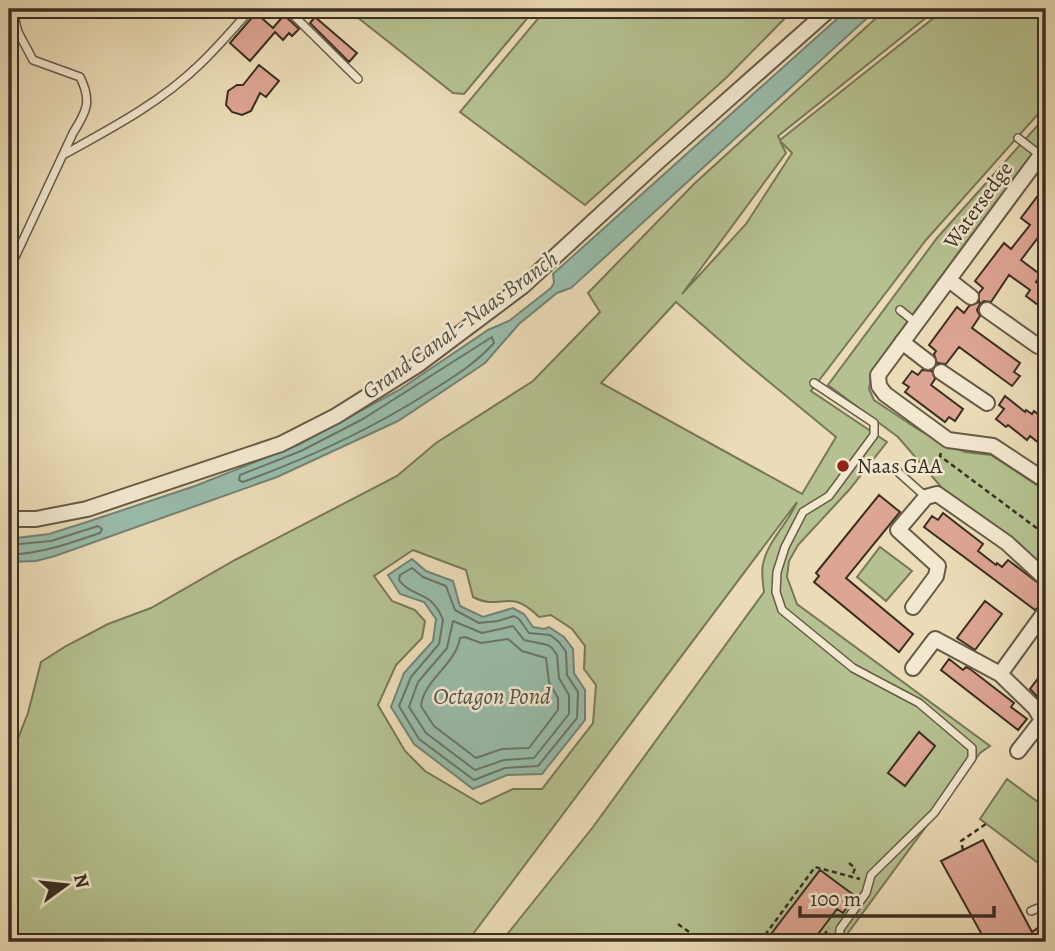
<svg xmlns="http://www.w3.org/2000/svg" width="1055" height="951" font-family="Alegreya,serif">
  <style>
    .green { fill: #b5c190; stroke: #787859; stroke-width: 2; fill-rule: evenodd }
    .water { fill: #99bcab; stroke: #738474; stroke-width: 2 }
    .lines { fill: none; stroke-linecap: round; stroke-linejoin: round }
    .shore { stroke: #6a7666; stroke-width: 2 }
    .building { fill: #dda593; stroke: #3b2f22; stroke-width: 2 }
    .service-casing { stroke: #675a47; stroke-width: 10 }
    .minor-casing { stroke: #675a47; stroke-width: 18 }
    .path { stroke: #3b2f22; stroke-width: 2.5; stroke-dasharray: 5 3.5; stroke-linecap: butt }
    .service { stroke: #f2e8d0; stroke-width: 7 }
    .minor { stroke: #f2e8d0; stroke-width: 14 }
    .poi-dot { fill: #8f2418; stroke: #f2e8d0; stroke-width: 2.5 }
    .labels { text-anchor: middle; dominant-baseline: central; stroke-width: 5; stroke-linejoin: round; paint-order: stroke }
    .street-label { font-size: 21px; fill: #3b2f22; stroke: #f2e8d0 }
    .poi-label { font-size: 21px; fill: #3b2f22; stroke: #f2e8d0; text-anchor: start }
    .water-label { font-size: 23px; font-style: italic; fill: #525244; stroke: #f2e8d0 }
  </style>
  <rect width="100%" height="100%" fill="#ebdcb7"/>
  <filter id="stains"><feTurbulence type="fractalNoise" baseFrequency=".00286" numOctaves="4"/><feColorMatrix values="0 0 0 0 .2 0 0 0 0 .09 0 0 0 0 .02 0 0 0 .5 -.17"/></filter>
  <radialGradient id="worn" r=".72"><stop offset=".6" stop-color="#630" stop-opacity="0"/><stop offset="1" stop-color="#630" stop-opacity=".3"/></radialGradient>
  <path class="green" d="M347,9H535L464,94L453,93Z
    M546,9H794L727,77L585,205L460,112Z
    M886,9H937L778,136L780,140L945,9H1046V105L926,240L811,391L887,442L849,490L798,545L789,561L787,577L797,604L990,746L980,753L848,933L860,942H501L593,827L764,592C763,583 761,573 763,564C768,540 788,524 797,502L467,942H9V761L28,713L41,662L66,646L108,624L151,608L235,560L397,476L436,443L533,381L600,312L588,293L694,184ZM780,141L792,153L746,224L682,294L786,153ZM676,302L745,362L836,437L802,494L601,383ZM413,550L466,570L473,597C502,612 508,586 539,617L551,615L572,629L585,646L584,669L596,685L593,723L542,789H513L481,804L425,771L405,751L378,705L396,665L422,638L425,621L415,610L392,601L374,576Z
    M1046,116V135L891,344L872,372L869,389L874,400L919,430L946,444L965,452L991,455L1046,491V569L942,488L898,437L828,385L937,238Z
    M880,547L912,571L886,601L857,577Z
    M1007,779L1046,808V869L980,819Z"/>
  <path class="water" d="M848,9H877L571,288L557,293L519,324L485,363L398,421L277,477L55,556L36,561L9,562V539L49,534L87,522L195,486L298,445L399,390L488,330L509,321L551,288L554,283L553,274Z
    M412,559L426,571L453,581L460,606L483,617L513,608L524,614L533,627L544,629L549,627L564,637L573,649L574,673L585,690V720L542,774L507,775L473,789L414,744L391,707L404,673L433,641L436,619L424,602L400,594L388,575Z"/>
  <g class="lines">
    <path class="shore" d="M492,337L494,343C476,363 454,377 431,391C372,429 309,458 243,482L239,480L240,475L301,451L363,419Z
      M9,545L51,541L98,526L102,529L100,533C68,544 43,553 9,555
      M412,568L423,577L446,586L455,610L479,623L498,621L514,616L519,619L529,633L550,635L559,642L566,652L567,675L578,692L577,718L538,766L505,768L474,780L419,739L399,706L411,677L439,644L443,620C431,589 413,599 399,580L400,575Z
      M453,621L482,633L513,626L524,640L548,645L552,648L557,655L559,678L569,695V714L534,758L504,760L475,770L426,733L409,707L418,682L447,648Z
      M465,637L481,643L508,639L522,651L546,658L549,682L558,698V710L529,748L502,749L476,758L434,726L421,706C424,679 455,666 460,638Z"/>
  </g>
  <path class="building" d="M256,13L273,28L284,15L299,29L292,36L289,33L283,40L275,32L250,61L230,43Z
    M315,17L357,53L349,62L310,23Z
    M259,65L279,81L266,97L260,93L251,111L242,115L232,112L226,105L228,91L237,85H243Z
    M1046,185V227L1021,260L1041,275L1036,282L1046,289V311L1026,296L1030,290L1009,275L991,302L984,301L980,304L977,310L980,316L972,328L1020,363L1014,372L1020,376L1012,386L959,347L946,364L937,363L934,354L936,351L929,345L957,307L964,313L969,306L979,302V293L983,288L975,281L1004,243L1011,249L1030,225L1021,218Z
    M922,370L932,371L935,379L931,385L963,409L955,421L949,417L945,422L905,392L909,387L903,383L912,371L918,375Z
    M1005,396L1025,412L1026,410L1032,414L1034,411L1044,419L1041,422L1046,426V449L1030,436L1027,440L1008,425L1006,427L996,419L1004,409L999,405Z
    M879,495L900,512L846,578L913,634L899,652L814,582L819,576L816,573Z
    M943,513L983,544L978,551L996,565L997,563L1002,567L1008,560L1046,589V608L1039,607L1035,610L924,527L932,516L938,520Z
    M985,601L1002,614L975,650L957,638Z
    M949,659L963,670L966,667L970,669L1014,703L1011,707L1027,719L1018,730L941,670Z
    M1046,668V706L1030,689Z
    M919,732L935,746L905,786L888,773Z
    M983,840L1032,932L1046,922V942H986L941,861Z
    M820,870L855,896L843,913L837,909L812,942H765Z"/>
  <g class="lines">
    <g class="service-casing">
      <path id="service" d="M287,9L358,79
        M1018,138L1040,155
        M63,155C110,129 160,103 199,65C217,48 234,28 251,9
        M9,270L73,133C87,111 92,101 80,77L33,60L18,32L12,9
        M900,310L916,323
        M814,383L874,423V435L829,496L803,512L785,547L777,572L776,592L782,610L853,668L919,703L972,748V758L934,813L871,875L866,893L840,929L839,942
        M897,471L926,497
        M1031,911L1041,907L1046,908"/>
    </g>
    <g class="minor-casing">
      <path id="minor" d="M1046,148L878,375L879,386L885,394L948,440L993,446L1046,481
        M949,280L971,297
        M987,310L1038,346
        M902,342L928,362
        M941,372L987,403
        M9,519H36L87,509L281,444L336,416L419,364L523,286L661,159L830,9
        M913,607L936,576L938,566L898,530L926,497L937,494L1007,543L1046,579
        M913,668L935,639L1000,674L1035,708L1042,720L1018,751
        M1000,674L1042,616"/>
    </g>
    <path class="path" d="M941,453L940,456L1046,535
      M963,850L961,841L986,824
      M849,863L855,868L852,877
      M1040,897L1041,891L1046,885
      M678,924L703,942
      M760,942L815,867L860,879
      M819,942L829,928"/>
    <use href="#service" class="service"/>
    <use href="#minor" class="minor"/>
  </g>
  <circle class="poi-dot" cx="843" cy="466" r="7"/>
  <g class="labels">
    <g class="street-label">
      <text transform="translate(978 205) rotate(-54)">Watersedge</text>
    </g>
    <g class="poi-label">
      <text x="857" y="466">Naas GAA</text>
    </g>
    <g class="water-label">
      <text transform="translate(460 325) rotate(-36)">Grand Canal - Naas Branch</text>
      <text x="492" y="696">Octagon Pond</text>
    </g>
  </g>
  <rect width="1055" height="951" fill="none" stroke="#ebdcb7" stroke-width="35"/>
  <rect x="10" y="10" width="1034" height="930" fill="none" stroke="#3b2f22" stroke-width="3.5"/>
  <rect x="18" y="18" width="1020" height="916" fill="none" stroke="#3b2f22" stroke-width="2"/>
  <g transform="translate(66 885) rotate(75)" stroke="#f2e8d0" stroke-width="5" paint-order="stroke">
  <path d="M0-5L12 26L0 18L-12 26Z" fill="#3b2f22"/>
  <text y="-10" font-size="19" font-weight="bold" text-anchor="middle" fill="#3b2f22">N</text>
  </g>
  <path d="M800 906v10h194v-10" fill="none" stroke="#3b2f22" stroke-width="3.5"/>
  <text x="810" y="906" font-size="21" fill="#3b2f22" stroke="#f2e8d0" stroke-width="5" paint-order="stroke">100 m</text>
  <rect width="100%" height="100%" filter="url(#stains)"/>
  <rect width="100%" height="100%" fill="url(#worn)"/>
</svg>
